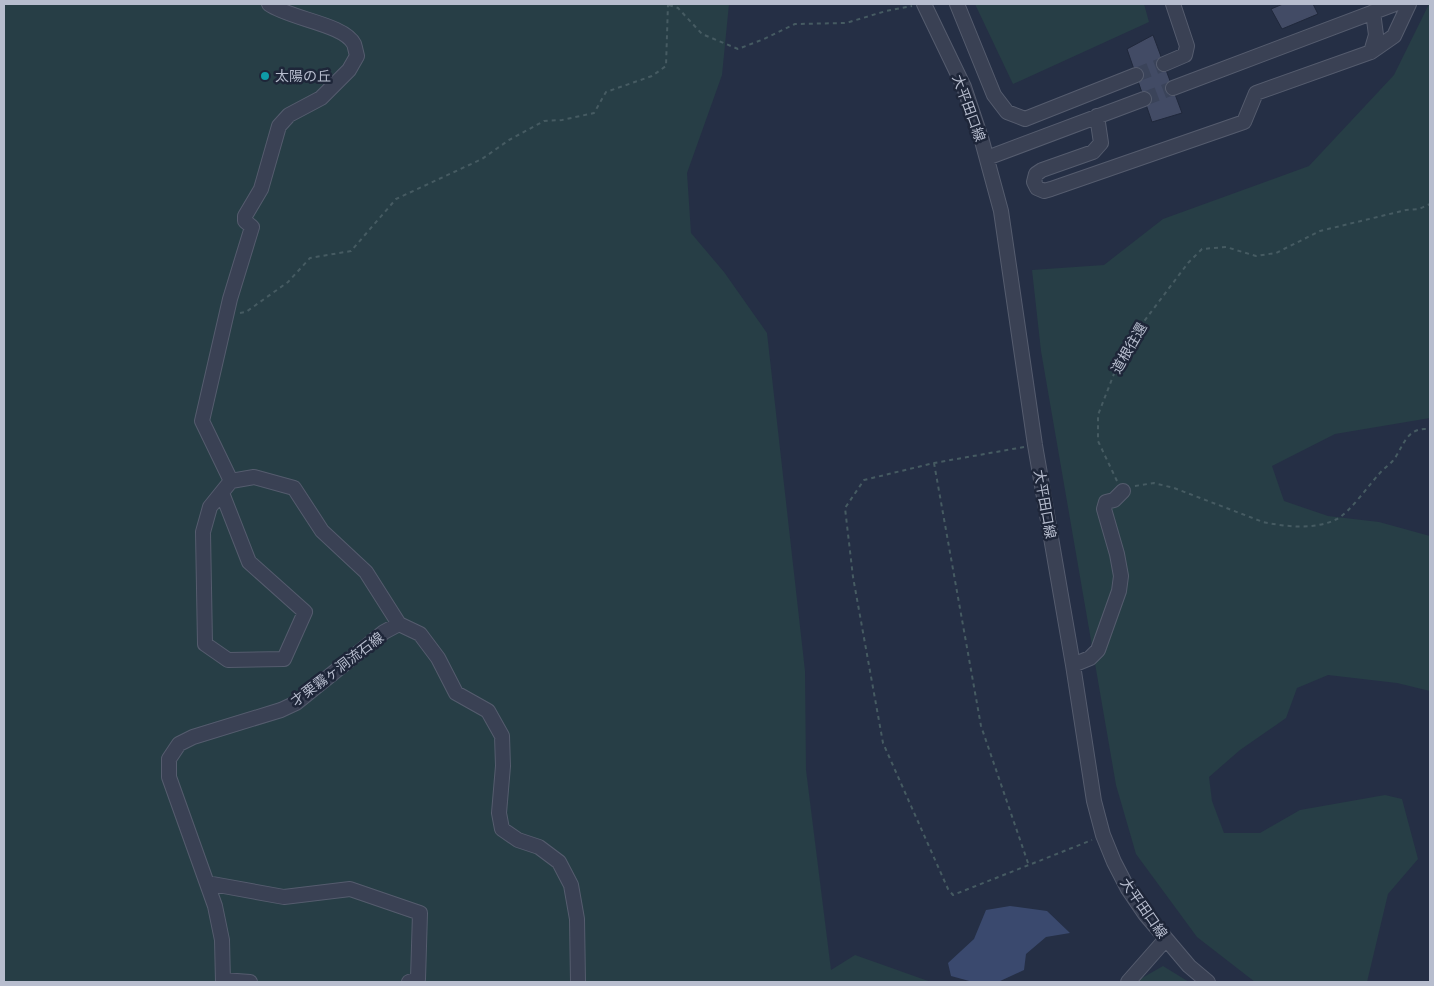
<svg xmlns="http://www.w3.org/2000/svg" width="1434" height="986" font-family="'Asap Condensed','Noto Sans JP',sans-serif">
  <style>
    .green { fill: #273e46 }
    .water { fill: #3a496e }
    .building { fill: #424b65; stroke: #20283b }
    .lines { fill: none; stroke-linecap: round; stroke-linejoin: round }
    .minor-tunnel { stroke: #3b445a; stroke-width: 14; stroke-dasharray: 14 7; stroke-linecap: butt }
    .minor-casing { stroke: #555c6e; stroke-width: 16 }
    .path { stroke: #465b62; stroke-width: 2; stroke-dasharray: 4 4; stroke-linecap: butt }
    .minor { stroke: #3a4154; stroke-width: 14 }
    .culture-dot { fill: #0f9aa8; stroke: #1e2639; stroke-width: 2 }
    .labels { text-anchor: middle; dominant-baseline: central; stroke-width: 5; stroke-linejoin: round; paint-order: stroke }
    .poi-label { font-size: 14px; fill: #b7bdce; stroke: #1e2639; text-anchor: start }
    .street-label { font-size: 14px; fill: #b7bdce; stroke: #1e2639 }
  </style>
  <rect width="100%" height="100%" fill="#252f45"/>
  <path class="green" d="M4,4H729L722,75L687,173L691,233L724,272L767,333L805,671L806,770L831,970L855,955L931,982H4Z
    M975,4H1144L1149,22L1013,84Z
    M1429,4H1430V418L1335,434L1272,466L1284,501L1328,516L1379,522L1430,536V691L1397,683L1328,675L1297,688L1286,718L1240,750L1209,777L1212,801L1224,833H1260L1300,810L1385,795L1402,799L1418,859L1388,894L1367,982H1255L1197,937L1136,854L1116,785L1041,351L1032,270L1104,265L1163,219L1309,166L1394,75Z
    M1163,966L1189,982H1135Z"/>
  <path class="water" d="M1010,906L1047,911L1070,933L1046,937L1026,954L1024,970L998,982H973L951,976L948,963L974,939L986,910Z"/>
  <path class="building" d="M1283,4H1313L1318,14L1282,29L1271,9Z
    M1153,35L1182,113L1152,122L1127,49Z"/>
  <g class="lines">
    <path class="minor-tunnel" d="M1136,75L1164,64
      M1144,99L1173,88"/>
    <g class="minor-casing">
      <path id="minor" d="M924,4L964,87L982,141L1001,211L1035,445L1073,665L1094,801L1103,835L1114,862L1128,889L1145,914L1189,966L1208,982
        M957,4L994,95L1007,112L1025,119L1136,75
        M1371,52L1376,35L1373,12
        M1164,64L1185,55L1187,46L1173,4
        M1173,88L1395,4
        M1097,116L1101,143L1093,152L1042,170L1036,174L1034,182L1037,188L1044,191L1051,189L1244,122L1256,93L1371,52L1394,36L1409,4
        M987,158L1144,99
        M231,481L202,421L230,299L252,227L245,221V216L261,189L279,126L289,115L321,98L349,70L357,56C356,52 355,47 354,44C344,24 290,19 269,4
        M222,493L249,562L305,612L284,659L228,660L205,644L203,532L210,507L231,481L254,477L294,488L322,531L366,572L399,624
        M399,624L420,634L438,658L456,693L488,711L502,736L503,766L499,813L502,829L518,840L539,847L559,862L571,885L577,919L578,982
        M1073,665L1090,658L1098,650L1119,591L1121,576L1117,554L1104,509L1106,502L1114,500L1123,491
        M207,883L284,897L350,889L420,913L418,979L409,982
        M223,980L250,982
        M223,982L222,940L215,906L169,777V759L179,744L193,737L281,710L296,703L384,632L399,624
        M1128,982L1165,940"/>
    </g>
    <path class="path" d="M669,5L678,8L702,34L738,49L764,39L795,24L846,23L886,11L912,6
      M1430,92V107
      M240,313L246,312L288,282L310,258L351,251L396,199L482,159L509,140L544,121L562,120L594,113L606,92L652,76L666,66L668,4
      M1024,447L934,463L864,480L845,508L853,577L883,743L948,889L953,895L1092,840
      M934,463L981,726L1028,863
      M1117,481L1098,441V415L1117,366L1139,328L1188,263L1202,249L1226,247L1256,256L1276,253L1320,231L1406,210L1419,209L1430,204
      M1135,486L1154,483L1174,488L1263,522C1287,527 1315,530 1337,519C1350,512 1369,485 1379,474C1384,468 1391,464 1395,458C1401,449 1404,439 1412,433C1417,429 1425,428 1430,430"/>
    <use href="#minor" class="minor"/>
  </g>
  <circle class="culture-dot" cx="265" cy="76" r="5"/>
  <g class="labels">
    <g class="poi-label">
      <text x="275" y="76">太陽の丘</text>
    </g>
    <g class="street-label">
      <text transform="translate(969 108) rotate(70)">大平田口線</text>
      <text transform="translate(1129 348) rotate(-60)">道根往還</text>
      <text transform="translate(1045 504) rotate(80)">大平田口線</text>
      <text transform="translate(337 669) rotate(-37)">才栗霧ヶ洞流石線</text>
      <text transform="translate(1144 908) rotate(55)">大平田口線</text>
    </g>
  </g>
  <rect width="1434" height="986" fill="none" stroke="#b7bdce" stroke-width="10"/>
</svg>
